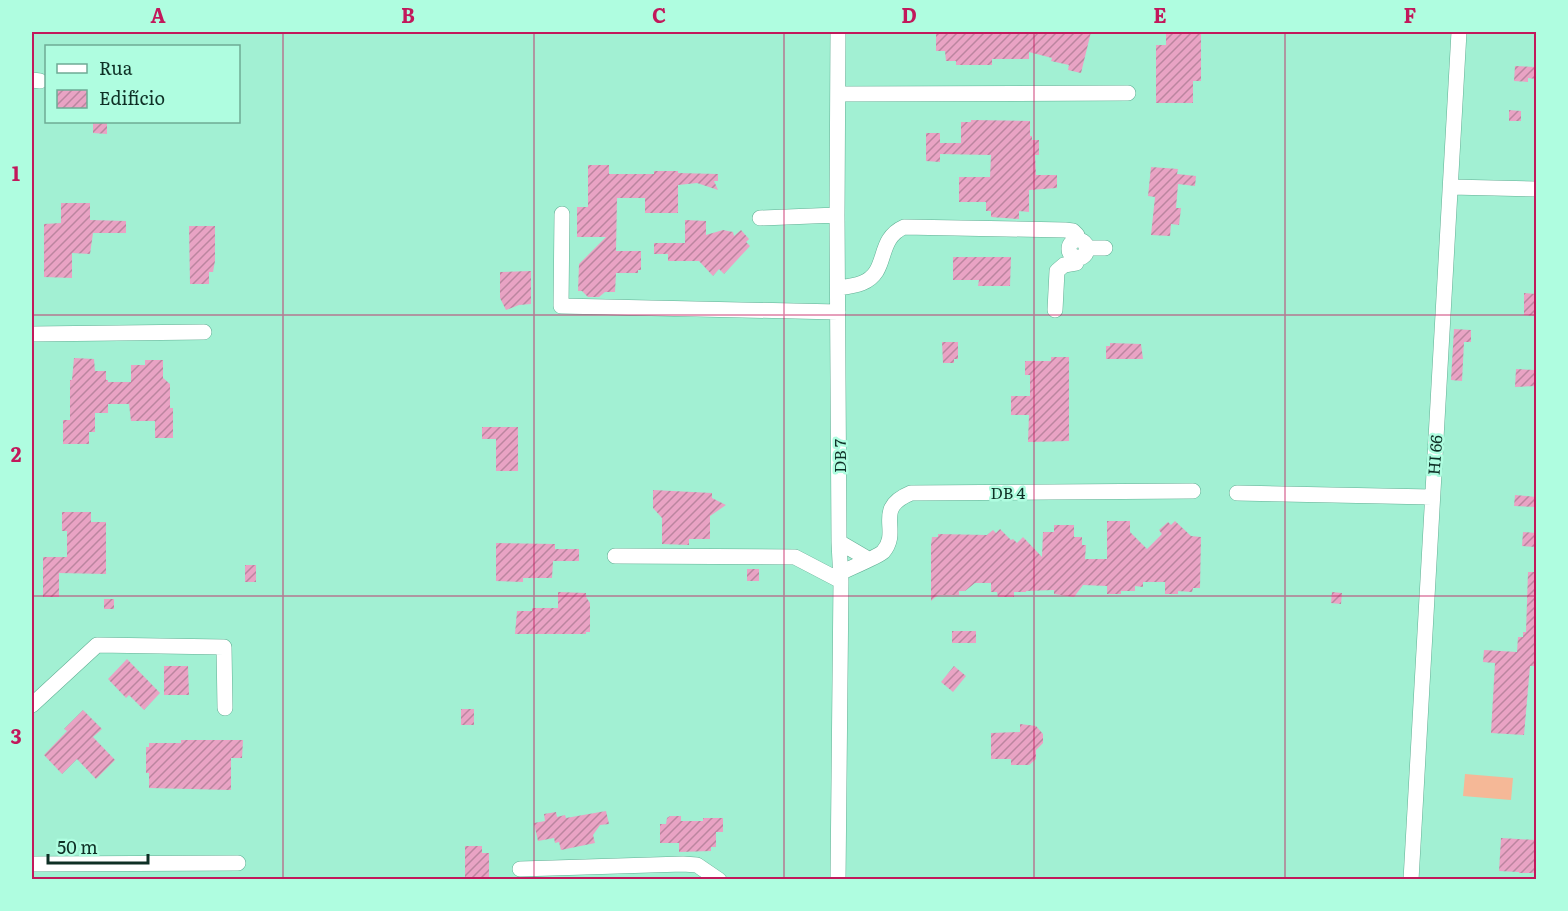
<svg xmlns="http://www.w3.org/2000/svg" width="1568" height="911" font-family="Literata,serif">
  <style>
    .grass { fill: #f5b897 }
    .building { fill: url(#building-hatch) }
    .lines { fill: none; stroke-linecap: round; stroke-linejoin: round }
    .minor-casing { stroke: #62af94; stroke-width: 16 }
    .minor { stroke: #fff; stroke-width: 15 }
    .grid { fill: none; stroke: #c2185b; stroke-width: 1.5; stroke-opacity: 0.55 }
    .labels { text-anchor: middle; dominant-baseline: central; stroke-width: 5; stroke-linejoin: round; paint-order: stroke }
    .street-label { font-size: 16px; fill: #0e2f25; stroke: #affde0 }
    .neatline { fill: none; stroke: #c2185b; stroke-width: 2 }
    .grid-label { font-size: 20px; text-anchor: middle; font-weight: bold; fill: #c2185b }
  </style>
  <defs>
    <pattern id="building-hatch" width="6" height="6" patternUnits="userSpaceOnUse" patternTransform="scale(1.5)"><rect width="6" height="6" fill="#e9a3c4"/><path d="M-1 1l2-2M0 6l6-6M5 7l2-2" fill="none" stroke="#bb859f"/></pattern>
  </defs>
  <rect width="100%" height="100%" fill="#a2f0d3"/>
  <path class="grass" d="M1465,774L1513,778L1511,800L1463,796Z"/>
  <path class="building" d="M936,32H1091L1081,73L1068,70L1069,65L1051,61L1052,58L1029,52V59H992V65H956V61H946L945,51H936Z
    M1166,32H1201V81H1193V103H1156V45H1166Z
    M1515,66L1536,67V79L1528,78V82L1514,81Z
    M1509,110L1521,111V121H1509Z
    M971,120L1030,121V136H1032V140H1039V155H1035L1036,175H1057V188L1029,190V212L1019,211V219L991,217V211H986V202H959V177H990L991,155L940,154V162L926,161V133H940V143H961V122H971Z
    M93,122H107V134L93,133Z
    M588,165H609V174H654V171H678V173L718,174V181H714L718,190L697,183L678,185V213H645V198H617L616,251H641V270H638V273H616L615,292H605L599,297H588L582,291H578L579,264L606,237H577V207H588Z
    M1151,167L1178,169L1177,174L1196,176L1195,186L1178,184L1176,208H1181L1179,225L1171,224L1170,236L1151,235L1155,197L1148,196Z
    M61,203H90V220L126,221V233H93L90,254L72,253V278L44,277V224L61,223Z
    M685,220L706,221V235L723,230L733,232L734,236L741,230L749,239L746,242L750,246L724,274L719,269L713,276L699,261H668V254H654V243H685Z
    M189,226H215V261L213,272H209V284H190Z
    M953,257H1011L1010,286H978L979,280H953Z
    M531,271V304L519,305L506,310L500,298V272Z
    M1524,293L1536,294V316L1524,315Z
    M1454,329L1471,330V342H1464L1462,381L1451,380Z
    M942,342H958V359H954V363H943Z
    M1110,343L1141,344L1143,359H1106V346H1110Z
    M1051,357H1069V441L1028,442L1029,415H1011V396H1030V375H1025V361H1051Z
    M74,358L94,359L95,371H106V380H108V382H131V365H145V360H163V378L170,384V408H173V438H155V421H131L129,404H108V413H95V432H89V444H63V420H70V380H72Z
    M1516,369L1536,370V386L1515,387Z
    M482,427H518V471H496V439H482Z
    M653,490L712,493V498L726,505L710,516V539H689V545L662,544V518L653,508Z
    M1515,495L1536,497V507L1514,506Z
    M62,512H91V522H106V574L59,573V597H43V557H67V531H62Z
    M1107,521H1130V532L1147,549L1162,534L1159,530L1168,522L1171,525L1175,521L1191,536L1201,537L1200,588H1193L1192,592L1178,591V594H1165V582H1143V587L1135,586V591H1121V594H1107V586L1083,585L1074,597L1054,594V590L1026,591V592H1014V597H998L997,592H991V583H975L965,591H959V595H938L931,601V545L932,537H938V534L987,535L993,530L996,533L1000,529L1011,540L1013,539L1017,543L1023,537L1042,557L1043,532H1054V525H1074V537H1082V545H1086L1085,559H1107Z
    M1523,532L1536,533V547L1522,546Z
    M496,543L555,544V549H579V561H553L552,578H523V582L496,581Z
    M245,565H256V582H245Z
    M747,569H759V581H747Z
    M1528,572H1536V666H1530L1524,735L1491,733L1495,663L1483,662L1484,650L1517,652L1518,637H1523V632H1526Z
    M558,592L586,593V597L590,603V632H586V634H515L517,611H532V608H558Z
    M1332,592L1342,593L1341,604L1331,603Z
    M104,599H114V609H104Z
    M952,631H976V643H952Z
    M127,659L160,693L144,710L129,695L126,698L108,679Z
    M164,666H188L189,695H164Z
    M954,666L966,676L953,692L941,682Z
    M461,709H474V725H461Z
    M83,710L102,729L93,737L115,760L96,779L77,759L62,774L44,755L67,731L64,729Z
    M1020,724L1036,726L1043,734V743L1036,750V759L1029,765H1011V759H991V733L1020,732Z
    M181,740H243L242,758H231V790L149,788V773H146V747H149V743H181Z
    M606,811L609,824L600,825L593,835L595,843L561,850L559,842L555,843L554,838L538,841L534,823L545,821L544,814L556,812L557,817L565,815L566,818Z
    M670,816H681V821H703V818H723V832H716V847H711V851L679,852V843H660V824H666L667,818Z
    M1501,838L1536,840V873H1519V872L1499,871Z
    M465,846H482V853H489V879H465Z"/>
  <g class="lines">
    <g class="minor-casing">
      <path id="minor" d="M32,80L40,81
        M838,94L1128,93
        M1451,187L1536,189
        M562,214L561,306L838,312
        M760,218L837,215
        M1069 249a9 9 0 1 1 18 0a9 9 0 1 1-18 0Z
        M1086,248H1105
        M838,288C845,287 854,286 862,283C890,272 875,240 904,227L1065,230L1073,231L1077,235V240
        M1055,310L1057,271L1064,265L1076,263L1077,257
        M32,334L204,332
        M1237,493L1432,497
        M839,542L868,559
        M615,556L795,557L841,581
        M840,573C848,569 879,556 883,552C902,530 872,509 911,493L1193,491
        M32,705L97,645L224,647L225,708
        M32,864L238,863
        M520,869L683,864L697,865L719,880
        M838,880L841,581L839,542L837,215L838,32
        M1411,880L1459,32"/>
    </g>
    <use href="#minor" class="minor"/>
  </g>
  <path class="grid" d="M283,32V880M534,32V880M784,32V880M1034,32V880M1285,32V880M32,315H1536M32,596H1536"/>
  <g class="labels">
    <g class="street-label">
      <text transform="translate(1434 455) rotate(-86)">HI 66</text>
      <text transform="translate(839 456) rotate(-90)">DB 7</text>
      <text x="1008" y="492">DB 4</text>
    </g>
  </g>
  <rect width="1568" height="911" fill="none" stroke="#affde0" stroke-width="66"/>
  <rect x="45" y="45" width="195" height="78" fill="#affde0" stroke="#6fab95" stroke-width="1.5"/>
  <rect x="57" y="64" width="30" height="9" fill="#ffffff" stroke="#6fab95" stroke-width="1.5"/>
  <text x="99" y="75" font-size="18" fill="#0e2f25">Rua</text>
  <rect x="57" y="90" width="30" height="18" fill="url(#building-hatch)" stroke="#6fab95" stroke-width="1.5"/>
  <text x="99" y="105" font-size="18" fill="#0e2f25">Edifício</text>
  <path d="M48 854v9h100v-9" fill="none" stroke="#0e2f25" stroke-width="3"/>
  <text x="57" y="854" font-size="18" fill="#0e2f25" stroke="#affde0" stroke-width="4.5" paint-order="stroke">50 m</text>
  <rect x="33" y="33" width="1502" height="845" class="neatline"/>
  <g class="grid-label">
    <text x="158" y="23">A</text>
    <text x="408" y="23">B</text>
    <text x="659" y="23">C</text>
    <text x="909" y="23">D</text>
    <text x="1160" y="23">E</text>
    <text x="1410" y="23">F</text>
    <text x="16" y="181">1</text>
    <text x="16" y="462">2</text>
    <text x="16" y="744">3</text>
  </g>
</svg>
